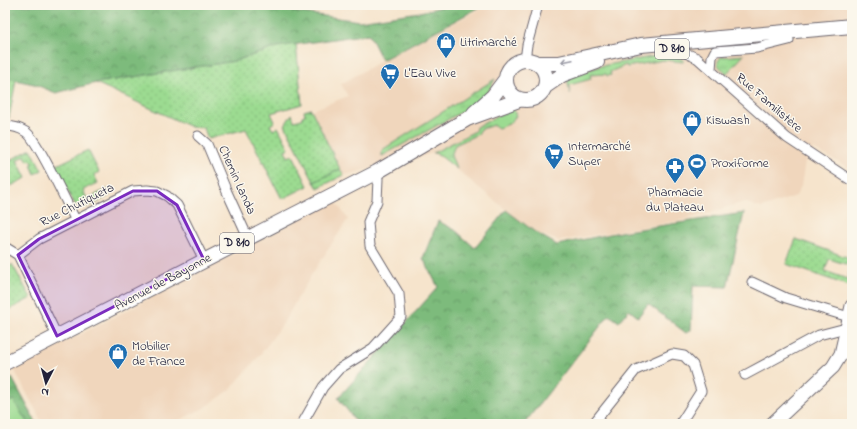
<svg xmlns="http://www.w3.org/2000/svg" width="857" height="429" font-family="'Indie Flower',sans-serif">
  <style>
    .built { fill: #f0d6bc }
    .grass { fill: url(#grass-tufts); stroke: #5f7e66 }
    .forest { fill: url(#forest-crowns); stroke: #506e5b }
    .garden { fill: url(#garden-dots); stroke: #5f7e66 }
    .pitch { fill: #9cdb91; stroke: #5f7e66 }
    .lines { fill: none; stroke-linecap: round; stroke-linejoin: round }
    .street-casing { stroke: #6c666e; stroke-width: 11 }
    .secondary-casing { stroke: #6c666e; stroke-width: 15 }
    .primary-casing { stroke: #6c666e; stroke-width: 16 }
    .street { stroke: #fff; stroke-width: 9 }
    .secondary { stroke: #fff; stroke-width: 13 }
    .primary { stroke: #fff; stroke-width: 14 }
    .oneway { stroke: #9c9ca7 }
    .marked { fill: #7b2cbf; fill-opacity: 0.2; stroke: #7b2cbf; stroke-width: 3; stroke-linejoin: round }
    .labels { text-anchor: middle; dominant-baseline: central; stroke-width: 3; stroke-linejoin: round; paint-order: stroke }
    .shield { fill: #fbf7ec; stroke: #636270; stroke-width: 1 }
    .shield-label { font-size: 12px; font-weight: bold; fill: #22223b }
    .poi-label { font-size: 13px; fill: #22223b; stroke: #fbf7ec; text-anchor: start }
    .street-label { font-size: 13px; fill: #22223b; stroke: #fbf7ec }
  </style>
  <defs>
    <pattern id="grass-tufts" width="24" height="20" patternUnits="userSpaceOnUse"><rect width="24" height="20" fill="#9cdb91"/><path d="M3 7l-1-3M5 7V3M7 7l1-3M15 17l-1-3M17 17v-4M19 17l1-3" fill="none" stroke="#86bc7e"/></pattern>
    <pattern id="forest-crowns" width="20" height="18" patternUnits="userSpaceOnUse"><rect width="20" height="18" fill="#7dbb7b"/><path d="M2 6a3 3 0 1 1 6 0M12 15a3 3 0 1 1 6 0" fill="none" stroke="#669866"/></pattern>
    <pattern id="garden-dots" width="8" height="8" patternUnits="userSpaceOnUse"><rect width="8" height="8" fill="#9cdb91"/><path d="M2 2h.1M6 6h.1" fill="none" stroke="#86bc7e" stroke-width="1.8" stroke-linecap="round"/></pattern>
  </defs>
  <rect width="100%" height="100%" fill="#fbf7ec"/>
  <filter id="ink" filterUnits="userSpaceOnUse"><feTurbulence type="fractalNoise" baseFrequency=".025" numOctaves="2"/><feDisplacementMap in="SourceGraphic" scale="8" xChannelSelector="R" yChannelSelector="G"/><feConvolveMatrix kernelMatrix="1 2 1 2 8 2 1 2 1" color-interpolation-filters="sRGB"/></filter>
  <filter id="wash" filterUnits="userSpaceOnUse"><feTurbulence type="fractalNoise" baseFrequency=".012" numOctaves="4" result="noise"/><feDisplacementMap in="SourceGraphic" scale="16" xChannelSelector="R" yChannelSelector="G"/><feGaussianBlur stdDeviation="0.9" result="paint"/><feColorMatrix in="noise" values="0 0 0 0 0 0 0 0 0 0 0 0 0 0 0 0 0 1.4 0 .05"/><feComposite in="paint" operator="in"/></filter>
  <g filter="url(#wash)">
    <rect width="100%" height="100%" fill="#f6e4cc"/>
    <path class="built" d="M488,5H852V169L813,149L805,161L801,186L796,196L761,208L744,202L684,220L559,241L535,232L516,218L438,154V152L344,175L312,110L348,96L341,84L382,60Z
      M335,201L348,219L312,274L282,325L260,355L230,390L204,408L171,424H43L14,369Z"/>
    <path class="grass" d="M662,55L672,56L684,60L683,62L663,60L627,67L626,65L610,72L611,75L607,76L606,74L590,75L591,79L570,85V94L567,78L601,66Z
      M744,55L726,74L718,65V61L721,57Z
      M495,79L488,92L465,110L382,156V150Z
      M511,110H514L516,116L509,124L498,128L494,125L481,129L478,134L455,145L451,156L457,169L438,154L433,153L475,131L476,127Z
      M340,169L344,175L318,188L314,182Z"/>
    <path class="forest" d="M5,5H264L269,8L359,21L420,12L450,5L482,6L382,60L369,34L278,47L235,61L96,83L56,93L34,84L5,78Z
      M506,210L535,232L557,245L620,232L744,213L727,287L693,286L691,330L686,333L648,304L638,317L629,310L619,322L609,315L524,424H358L338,398L438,287L423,258L438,221L455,230L475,248Z
      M12,378L37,424H5V381Z"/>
    <path class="garden" d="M296,44L302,104L271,113L275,122L270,125L273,130L278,127L289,148L285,150L288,157L293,155L308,186L282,199L246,129L208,139L204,128L191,127L96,83L235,61L278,47Z
      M5,78L16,80L9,118L5,117Z
      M311,109L340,169L314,182L285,125L292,114L294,121L302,119V116L305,115L304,111Z
      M31,149L42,170L35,174L31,165L33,164L31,160L28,161L25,156L17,160L26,178L11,186L5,175V163Z
      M88,150L99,172L94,175L98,183L83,190L87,199L107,189L110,195C101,200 84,213 74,203L55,166Z
      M796,239L852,259V266L829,259L825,271L847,279L852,266V287L786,264Z
      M12,264L31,298L5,312V271Z"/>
    <path class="pitch" d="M13,400L28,424H5V405Z"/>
  </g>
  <g filter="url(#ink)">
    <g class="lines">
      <g class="street-casing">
        <path id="street" d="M676,49L697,58L787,138L852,181
          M525,60L527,45L538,5
          M711,69L712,57L715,51L757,48L789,40
          M5,126C12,126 20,128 26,132C38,140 67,204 76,221
          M198,136L207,144L227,192L248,238
          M5,247L18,255
          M752,282L786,298L849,317
          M57,336L18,255L39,239L133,191L147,190L157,191L167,196L177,205L204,260
          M841,354L852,353
          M745,375L819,335L846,328
          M302,424L323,387L339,369L373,348L401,317L399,294L370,246L368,222L377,201L378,179L377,172
          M593,424L636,370L672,354L684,356L693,365L701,391L680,424"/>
      </g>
      <g class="secondary-casing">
        <path id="secondary" d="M772,424L833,367L841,354L852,306"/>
      </g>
      <g class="primary-casing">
        <path id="primary" d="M506 80a20 20 0 1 1 40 0a20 20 0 1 1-40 0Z
          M536,63H559L641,45L852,26
          M546,86L562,75L597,62
          M474,113L493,96L505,80
          M5,363L377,172L467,119L519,100"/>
      </g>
      <use href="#street" class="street"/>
      <use href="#secondary" class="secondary"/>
      <use href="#primary" class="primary"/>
    </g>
    <defs><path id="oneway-shaft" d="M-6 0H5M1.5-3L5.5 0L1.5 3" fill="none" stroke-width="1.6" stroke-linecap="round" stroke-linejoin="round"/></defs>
    <use class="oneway" href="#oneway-shaft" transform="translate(567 61) rotate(168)"/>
  </g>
  <path class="marked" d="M133,191H157L177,205L204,260L57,336L18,255L39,239Z"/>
  <defs>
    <g id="shop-pin" transform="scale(1)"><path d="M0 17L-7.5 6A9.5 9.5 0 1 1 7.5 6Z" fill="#1f6fb2" stroke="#fbf7ec"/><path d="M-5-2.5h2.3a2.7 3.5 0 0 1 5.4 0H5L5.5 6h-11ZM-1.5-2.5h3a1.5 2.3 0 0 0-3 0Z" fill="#fff"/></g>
    <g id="supermarket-pin" transform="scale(1)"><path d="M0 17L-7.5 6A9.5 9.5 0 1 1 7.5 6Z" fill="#1f6fb2" stroke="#fbf7ec"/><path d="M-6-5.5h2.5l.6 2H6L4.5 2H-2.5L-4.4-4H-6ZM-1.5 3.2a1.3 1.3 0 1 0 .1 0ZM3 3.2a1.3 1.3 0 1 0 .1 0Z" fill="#fff"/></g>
    <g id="stadium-pin" transform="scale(1)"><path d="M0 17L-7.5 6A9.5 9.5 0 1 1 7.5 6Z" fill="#1f6fb2" stroke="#fbf7ec"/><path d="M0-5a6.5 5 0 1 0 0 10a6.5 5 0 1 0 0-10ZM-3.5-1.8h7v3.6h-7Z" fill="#fff"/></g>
    <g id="pharmacy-pin" transform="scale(1)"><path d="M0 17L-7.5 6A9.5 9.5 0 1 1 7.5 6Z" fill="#1f6fb2" stroke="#fbf7ec"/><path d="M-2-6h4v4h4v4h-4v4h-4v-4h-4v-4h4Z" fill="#fff"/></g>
  </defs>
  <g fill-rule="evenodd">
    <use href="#shop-pin" x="446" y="42"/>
    <use href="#supermarket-pin" x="390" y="73"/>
    <use href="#shop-pin" x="692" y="120"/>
    <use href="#supermarket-pin" x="554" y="153"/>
    <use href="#stadium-pin" x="697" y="163"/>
    <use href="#pharmacy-pin" x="675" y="167"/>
    <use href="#shop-pin" x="118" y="353"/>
  </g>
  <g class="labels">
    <g class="shield">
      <rect x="655" y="39" width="34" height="20" rx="3"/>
      <rect x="220" y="233" width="34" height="20" rx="3"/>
    </g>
    <g class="shield-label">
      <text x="672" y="49">D 810</text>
      <text x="237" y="243">D 810</text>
    </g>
    <g class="poi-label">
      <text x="460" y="42">Litrimarché</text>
      <text x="404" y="73">L'Eau Vive</text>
      <text x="706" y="120">Kiswash</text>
      <text x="568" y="146">Intermarché<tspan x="568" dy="15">Super</tspan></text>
      <text x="711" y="163">Proxiforme</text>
      <text x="675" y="192" text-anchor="middle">Pharmacie<tspan x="675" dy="15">du Plateau</tspan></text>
      <text x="132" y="346">Mobilier<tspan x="132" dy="15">de France</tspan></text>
    </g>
    <g class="street-label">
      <text transform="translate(769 103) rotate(41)">Rue Familistère</text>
      <text transform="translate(237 180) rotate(66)">Chemin Landa</text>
      <text transform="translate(77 205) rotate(-27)">Rue Chutiqueta</text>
      <text transform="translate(163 282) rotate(-28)">Avenue de Bayonne</text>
    </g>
  </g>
  <rect width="857" height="429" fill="none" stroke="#fbf7ec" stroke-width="20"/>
  <g transform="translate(46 383) rotate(186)" stroke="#fbf7ec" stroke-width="3" paint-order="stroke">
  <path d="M0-3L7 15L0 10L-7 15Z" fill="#22223b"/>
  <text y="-6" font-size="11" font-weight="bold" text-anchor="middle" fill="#22223b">N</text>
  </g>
</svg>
